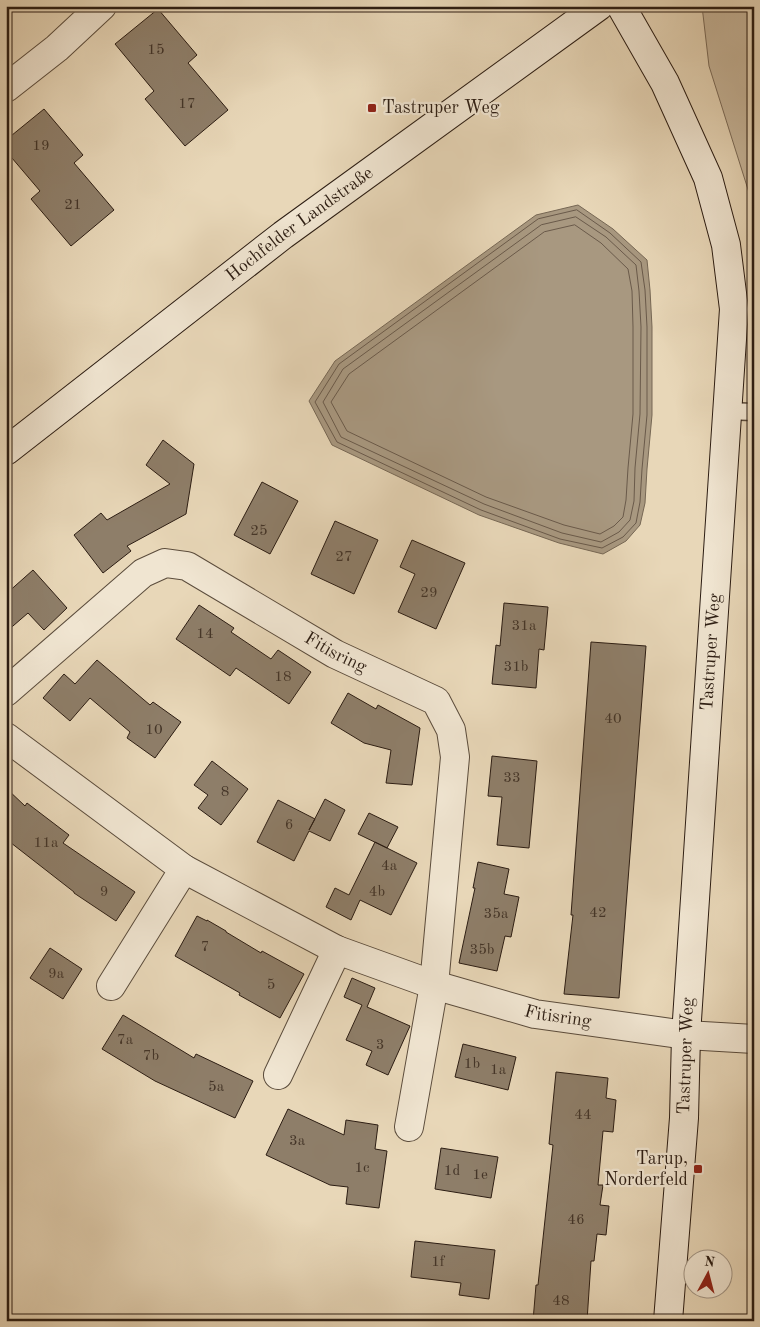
<svg xmlns="http://www.w3.org/2000/svg" width="760" height="1327" font-family="'Old Standard TT',serif">
  <style>
    .green { fill: #c8b79c; stroke: #7a6a58 }
    .water { fill: #a89880; stroke: #766754 }
    .lines { fill: none; stroke-linecap: round; stroke-linejoin: round }
    .shore { stroke: #6a5a4a; stroke-width: 1 }
    .building { fill: #8e7e69; stroke: #2c1d13 }
    .lane-casing { stroke: #5b4c3c; stroke-width: 19 }
    .street-casing { stroke: #5b4c3c; stroke-width: 30 }
    .secondary-casing { stroke: #2c1d13; stroke-width: 30 }
    .lane { stroke: #f0e5d1; stroke-width: 16 }
    .street { stroke: #f0e5d1; stroke-width: 28 }
    .secondary { stroke: #f0e5d1; stroke-width: 28 }
    .poi-dot { fill: #8f2418; stroke: #f0e5d1; stroke-width: 2 }
    .labels { text-anchor: middle; dominant-baseline: central; stroke-width: 4.5; stroke-linejoin: round; paint-order: stroke }
    .number-label { font-size: 15px; fill: #443528 }
    .poi-label { font-size: 18px; fill: #2c1d13; stroke: #f0e5d1; text-anchor: start }
    .street-label { font-size: 18px; fill: #2c1d13; stroke: #f0e5d1 }
  </style>
  <rect width="100%" height="100%" fill="#e8d7b8"/>
  <filter id="stains"><feTurbulence type="fractalNoise" baseFrequency=".004" numOctaves="4"/><feColorMatrix values="0 0 0 0 .2 0 0 0 0 .09 0 0 0 0 .02 0 0 0 .5 -.17"/></filter>
  <radialGradient id="worn" r=".72"><stop offset=".6" stop-color="#630" stop-opacity="0"/><stop offset="1" stop-color="#630" stop-opacity=".3"/></radialGradient>
  <path class="green" d="M702,6H754V215L751,199L709,66Z"/>
  <path class="water" d="M578,205L613,229L647,260L650,290L652,327V415L647,469L645,503L640,525L626,541L603,554L559,543L479,515L332,445L309,401L335,361L536,215Z"/>
  <g class="lines">
    <path class="shore" d="M577,210L610,233L641,262L645,290L647,327V415L642,469L640,502L636,523L623,537L602,548L560,539L481,510L337,442L315,402L339,364L538,219Z
      M576,217L606,237L636,265L639,291L641,327L640,414L635,468L634,501L630,520L619,532L601,542L562,533L484,504L341,437L323,402L343,369L541,225Z
      M575,225L601,243L628,269L632,291L633,327V414L628,468L626,500L623,517L614,526L600,534L564,525L486,497L347,431L331,402L349,374L544,232Z"/>
  </g>
  <path class="building" d="M158,9L197,55L188,63L228,110L185,146L145,99L154,91L115,44Z
    M44,109L83,155L74,163L114,210L71,246L31,199L40,191L6,151V140Z
    M163,440L194,464L186,514L127,546L131,551L103,573L74,535L101,513L107,520L170,484L146,465Z
    M262,482L298,501L270,554L234,535Z
    M335,521L378,540L354,594L311,574Z
    M412,540L465,563L436,629L398,612L415,574L400,567Z
    M33,570L67,608L44,630L28,613L6,632V594Z
    M504,603L548,607L544,650L539,649L536,688L492,684L496,645L500,646Z
    M199,605L234,628L231,632L271,659L278,650L311,672L289,704L236,668L230,676L176,639Z
    M591,642L646,646L619,998L564,994L573,915H571Z
    M97,660L150,705L153,702L181,722L155,758L127,738L130,732L90,698L70,721L43,698L64,674L75,684Z
    M348,693L376,709L378,705L420,728L412,785L386,783L391,750L364,743L331,723Z
    M492,756L537,761L529,848L497,845L502,797L488,796Z
    M212,761L248,789L221,825L198,808L208,795L194,785Z
    M6,788L25,806L27,803L69,835L63,843L135,892L116,921L74,893V892L6,839Z
    M325,799L345,810L330,841L309,831L294,861L257,842L278,800L315,819L309,830Z
    M369,813L398,827L387,848L358,834Z
    M375,842L417,863L391,915L360,900L351,920L326,907L335,888L349,895Z
    M478,862L509,869L504,894L519,897L511,937L505,936L497,971L459,963L475,888H473Z
    M197,916L207,921V920L226,931V932L261,953L262,951L304,974L280,1018L239,995L240,993L175,956Z
    M50,948L82,969L63,999L30,978Z
    M352,978L375,988L367,1007L410,1026L388,1075L366,1065L372,1051L346,1040L362,1005L344,997Z
    M123,1015L194,1058L196,1054L253,1081L235,1118L155,1081L102,1049Z
    M463,1044L516,1057L508,1090L455,1077Z
    M556,1072L608,1078L606,1098L616,1100L613,1132L603,1131L598,1185H603L600,1205L609,1206L606,1235L597,1234L594,1261H591L587,1321H533L536,1285H538L553,1145L549,1144Z
    M288,1109L344,1135L346,1120L378,1125L375,1149L387,1151L379,1208L346,1204L348,1187L330,1185L266,1155Z
    M441,1148L498,1157L491,1198L435,1189Z
    M415,1241L495,1250L489,1299L459,1295L461,1283L411,1277Z"/>
  <g class="lines">
    <g class="lane-casing">
      <path id="lane" d="M726,411L754,412"/>
    </g>
    <g class="street-casing">
      <g id="street">
        <path d="M6,88L57,48L102,6"/>
        <path id="s1" d="M6,692L143,573L165,563L187,566L335,654L436,701L451,730L455,757L434,985L409,1127"/>
        <path id="s2" d="M6,737L184,869L337,950L434,985L535,1014L686,1035L754,1039"/>
        <path d="M111,986L184,869"/>
        <path d="M278,1075L337,950"/>
      </g>
    </g>
    <g class="secondary-casing">
      <g id="secondary">
        <path d="M621,6L665,83L708,178L726,245L734,309L686,1035L684,1118L668,1321"/>
        <path id="s3" d="M6,451L283,235L599,6"/>
      </g>
    </g>
    <use href="#lane" class="lane"/>
    <use href="#street" class="street"/>
    <use href="#secondary" class="secondary"/>
  </g>
  <g class="poi-dot">
    <rect x="367" y="103" width="10" height="10" rx="2.5"/>
    <rect x="693" y="1164" width="10" height="10" rx="2.5"/>
  </g>
  <g class="labels">
    <g class="number-label">
      <text x="156" y="50">15</text>
      <text x="187" y="104">17</text>
      <text x="41" y="146">19</text>
      <text x="73" y="205">21</text>
      <text x="259" y="531">25</text>
      <text x="344" y="557">27</text>
      <text x="429" y="593">29</text>
      <text x="524" y="626">31a</text>
      <text x="205" y="634">14</text>
      <text x="516" y="667">31b</text>
      <text x="283" y="677">18</text>
      <text x="613" y="719">40</text>
      <text x="154" y="730">10</text>
      <text x="512" y="778">33</text>
      <text x="225" y="792">8</text>
      <text x="289" y="825">6</text>
      <text x="46" y="843">11a</text>
      <text x="389" y="866">4a</text>
      <text x="104" y="892">9</text>
      <text x="377" y="892">4b</text>
      <text x="598" y="913">42</text>
      <text x="496" y="914">35a</text>
      <text x="205" y="947">7</text>
      <text x="482" y="950">35b</text>
      <text x="56" y="974">9a</text>
      <text x="271" y="985">5</text>
      <text x="125" y="1040">7a</text>
      <text x="380" y="1045">3</text>
      <text x="151" y="1056">7b</text>
      <text x="472" y="1064">1b</text>
      <text x="498" y="1070">1a</text>
      <text x="216" y="1087">5a</text>
      <text x="583" y="1115">44</text>
      <text x="297" y="1141">3a</text>
      <text x="362" y="1168">1c</text>
      <text x="452" y="1171">1d</text>
      <text x="480" y="1175">1e</text>
      <text x="576" y="1220">46</text>
      <text x="438" y="1262">1f</text>
      <text x="561" y="1301">48</text>
    </g>
    <g class="poi-label">
      <text x="382" y="108">Tastruper Weg</text>
      <text x="688" y="1159" text-anchor="end">Tarup,<tspan x="688" dy="21">Norderfeld</tspan></text>
    </g>
    <g class="street-label">
      <text stroke="none"><textPath href="#s3" startOffset="371">Hochfelder Landstraße</textPath></text>
      <text transform="translate(711 652) rotate(-86)">Tastruper Weg</text>
      <text stroke="none"><textPath href="#s1" startOffset="400">Fitisring</textPath></text>
      <text stroke="none"><textPath href="#s2" startOffset="626">Fitisring</textPath></text>
      <text transform="translate(686 1056) rotate(-88)">Tastruper Weg</text>
    </g>
  </g>
  <rect width="760" height="1327" fill="none" stroke="#e8d7b8" stroke-width="25"/>
  <rect x="8" y="8" width="745" height="1312" fill="none" stroke="#2c1d13" stroke-width="2.5"/>
  <rect x="12" y="12" width="735" height="1302" fill="none" stroke="#2c1d13"/>
  <g transform="translate(708 1274) rotate(7)"><circle r="24" fill="#f0e5d1" stroke="#a29585"/>
  <path d="M0-4L9 19L0 12L-9 19Z" fill="#8f2418"/>
  <text y="-8" font-size="14" font-weight="bold" text-anchor="middle" fill="#2c1d13">N</text>
  </g>
  <rect width="100%" height="100%" filter="url(#stains)"/>
  <rect width="100%" height="100%" fill="url(#worn)"/>
</svg>
